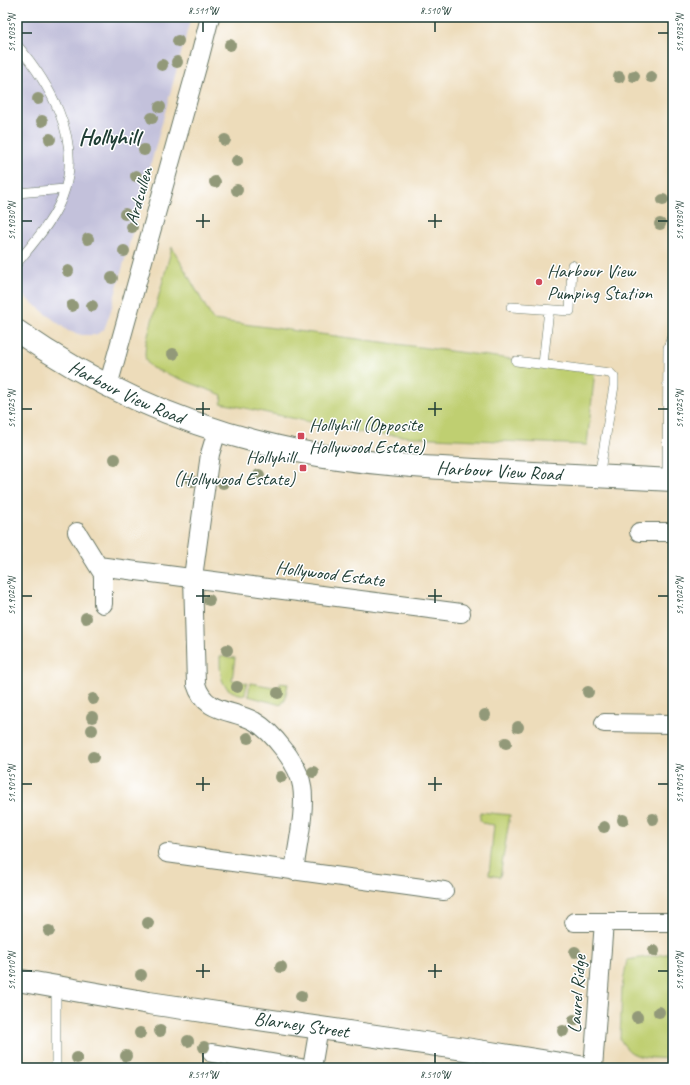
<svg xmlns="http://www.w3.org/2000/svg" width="690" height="1085" font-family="Caveat,sans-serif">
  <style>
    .industrial { fill: #c3c1db }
    .green { fill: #bfcf71; stroke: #6f8652 }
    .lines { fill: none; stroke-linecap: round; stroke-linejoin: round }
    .service-casing { stroke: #677563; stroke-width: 10 }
    .minor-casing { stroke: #677563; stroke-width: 20 }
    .tertiary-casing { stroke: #677563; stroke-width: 24 }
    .service { stroke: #fff; stroke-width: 9 }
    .minor { stroke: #fff; stroke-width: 18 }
    .tertiary { stroke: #fff; stroke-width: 22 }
    .tree { fill: #929979 }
    .ticks { fill: none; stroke: #1f3d34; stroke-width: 1.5 }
    .poi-dot { fill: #d1495b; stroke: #fff; stroke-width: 1.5 }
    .labels { text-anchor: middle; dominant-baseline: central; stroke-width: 3; stroke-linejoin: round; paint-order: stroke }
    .street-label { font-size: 19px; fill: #1f3d34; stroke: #fff }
    .poi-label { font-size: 19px; fill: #1f3d34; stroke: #fff; text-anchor: start }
    .district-label { font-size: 23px; font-weight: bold; fill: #1f3d34; stroke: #fff }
    .neatline { fill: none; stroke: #1f3d34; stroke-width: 1.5 }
    .ticks-label { font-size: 10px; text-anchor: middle; fill: #1f3d34 }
  </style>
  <rect width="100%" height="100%" fill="#fff"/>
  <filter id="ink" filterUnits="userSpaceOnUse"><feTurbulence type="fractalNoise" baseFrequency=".025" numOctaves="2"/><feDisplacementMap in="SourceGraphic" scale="8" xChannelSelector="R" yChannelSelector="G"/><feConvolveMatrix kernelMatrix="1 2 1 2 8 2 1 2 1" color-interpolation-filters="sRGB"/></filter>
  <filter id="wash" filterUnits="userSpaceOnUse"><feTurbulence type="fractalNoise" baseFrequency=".012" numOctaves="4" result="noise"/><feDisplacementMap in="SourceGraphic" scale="16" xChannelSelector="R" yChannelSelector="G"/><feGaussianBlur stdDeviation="0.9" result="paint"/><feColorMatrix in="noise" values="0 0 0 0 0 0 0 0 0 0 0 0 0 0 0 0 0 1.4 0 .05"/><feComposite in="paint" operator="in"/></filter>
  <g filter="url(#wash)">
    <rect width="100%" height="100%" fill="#eddcba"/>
    <path class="industrial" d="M17,17H191L111,310L104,330L95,335H82L68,331L17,291Z"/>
    <path class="green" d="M172,247L213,320L595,370L587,445L412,437L357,432L221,403L222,395L152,368C143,360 145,355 146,343Z
      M220,656L235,658L232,680L247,683L245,695C220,692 220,677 220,656Z
      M250,683L279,688L280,683L288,684L285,699L281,705L248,696Z
      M480,812L510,815L500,877L489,875L494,825L482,823L480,820Z
      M673,953V1059C662,1058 642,1059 632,1053C627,1050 623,1044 620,1039L622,988L627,960Z"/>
  </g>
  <g filter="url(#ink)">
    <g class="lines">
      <g class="service-casing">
        <path id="service" d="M17,45C49,83 81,137 65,189C57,217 35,241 17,263
          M17,193L65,189
          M511,307L570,311L572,265
          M516,361L610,373L614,377V386L599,477
          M543,364L549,310
          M667,480L668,348L673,334
          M56,1068V987"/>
      </g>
      <g class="minor-casing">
        <path id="minor" d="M108,386L200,56L210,17
          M217,431L210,454L193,577L196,684C205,714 231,709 254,721C273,732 299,765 302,786C306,810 297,847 294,871
          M77,532L103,574V604
          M639,532H673
          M98,566L461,613
          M604,723L673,724
          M167,853L444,891
          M574,922H673
          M212,1053L301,1068
          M312,1068L319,1027
          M593,1068L604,922"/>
      </g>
      <g class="tertiary-casing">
        <g id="tertiary">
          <path id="s1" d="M17,331C93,384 176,422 266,444C341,463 418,467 494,471C554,474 613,477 673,480"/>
          <path id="s2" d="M17,980L149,1003L472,1050L586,1068"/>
        </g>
      </g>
      <use href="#service" class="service"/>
      <use href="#minor" class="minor"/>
      <use href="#tertiary" class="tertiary"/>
    </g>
    <g class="tree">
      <circle cx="178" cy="41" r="6"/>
      <circle cx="230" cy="45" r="6"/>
      <circle cx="177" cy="62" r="6"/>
      <circle cx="162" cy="65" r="6"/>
      <circle cx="634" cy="76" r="6"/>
      <circle cx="619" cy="77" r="6"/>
      <circle cx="651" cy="77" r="6"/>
      <circle cx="38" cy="99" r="6"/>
      <circle cx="160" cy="107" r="6"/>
      <circle cx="152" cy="118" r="6"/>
      <circle cx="42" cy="121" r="6"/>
      <circle cx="50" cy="139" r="6"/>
      <circle cx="225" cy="140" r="6"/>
      <circle cx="144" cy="150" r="6"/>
      <circle cx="237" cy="161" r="6"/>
      <circle cx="136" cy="176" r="6"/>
      <circle cx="215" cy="182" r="6"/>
      <circle cx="237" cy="190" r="6"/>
      <circle cx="663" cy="200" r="6"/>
      <circle cx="125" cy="214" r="6"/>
      <circle cx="660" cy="224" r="6"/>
      <circle cx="132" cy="227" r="6"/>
      <circle cx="88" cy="239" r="6"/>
      <circle cx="124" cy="251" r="6"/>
      <circle cx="68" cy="271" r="6"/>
      <circle cx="112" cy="278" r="6"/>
      <circle cx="72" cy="306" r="6"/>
      <circle cx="92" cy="306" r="6"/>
      <circle cx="173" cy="354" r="6"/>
      <circle cx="115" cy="459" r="6"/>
      <circle cx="259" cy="475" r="6"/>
      <circle cx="192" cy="481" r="6"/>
      <circle cx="223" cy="483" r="6"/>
      <circle cx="209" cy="600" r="6"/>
      <circle cx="86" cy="618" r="6"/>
      <circle cx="227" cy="650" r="6"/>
      <circle cx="237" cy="687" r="6"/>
      <circle cx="588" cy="692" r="6"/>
      <circle cx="278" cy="693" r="6"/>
      <circle cx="93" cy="699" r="6"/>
      <circle cx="485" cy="715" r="6"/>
      <circle cx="92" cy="717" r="6"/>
      <circle cx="518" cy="727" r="6"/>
      <circle cx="92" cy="730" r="6"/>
      <circle cx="248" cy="738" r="6"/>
      <circle cx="506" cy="743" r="6"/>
      <circle cx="93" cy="757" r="6"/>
      <circle cx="313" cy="772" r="6"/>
      <circle cx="281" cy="777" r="6"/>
      <circle cx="653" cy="819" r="6"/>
      <circle cx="623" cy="820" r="6"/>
      <circle cx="604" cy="827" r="6"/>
      <circle cx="148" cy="923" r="6"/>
      <circle cx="49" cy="931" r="6"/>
      <circle cx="654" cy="951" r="6"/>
      <circle cx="575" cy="952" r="6"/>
      <circle cx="281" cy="967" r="6"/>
      <circle cx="141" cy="975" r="6"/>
      <circle cx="301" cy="996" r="6"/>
      <circle cx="659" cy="1012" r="6"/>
      <circle cx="637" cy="1017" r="6"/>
      <circle cx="574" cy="1020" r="6"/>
      <circle cx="160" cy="1031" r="6"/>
      <circle cx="563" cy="1031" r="6"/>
      <circle cx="140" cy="1033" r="6"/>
      <circle cx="188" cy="1041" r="6"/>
      <circle cx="204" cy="1047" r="6"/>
      <circle cx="126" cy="1056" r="6"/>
      <circle cx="77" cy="1058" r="6"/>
    </g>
  </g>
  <path class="ticks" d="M203,22V32M435,22V32M22,33H32M658,33H668M203,214V228M435,214V228M22,221H32M196,221H210M428,221H442M658,221H668M203,402V416M435,402V416M22,409H32M196,409H210M428,409H442M658,409H668M203,589V603M435,589V603M22,596H32M196,596H210M428,596H442M658,596H668M203,777V791M435,777V791M22,784H32M196,784H210M428,784H442M658,784H668M203,964V978M435,964V978M22,971H32M196,971H210M428,971H442M658,971H668M203,1053V1063M435,1053V1063"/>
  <g class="poi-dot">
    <circle cx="539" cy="282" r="4"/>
    <rect x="297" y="432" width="8" height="8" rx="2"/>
    <rect x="299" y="464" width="8" height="8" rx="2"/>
  </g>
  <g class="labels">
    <g class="street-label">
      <text transform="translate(139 196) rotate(-74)">Ardcullen</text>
      <text stroke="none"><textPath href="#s1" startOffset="126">Harbour View Road</textPath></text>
      <text stroke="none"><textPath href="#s1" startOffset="510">Harbour View Road</textPath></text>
      <text transform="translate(330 574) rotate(7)">Hollywood Estate</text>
      <text transform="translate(577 994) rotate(-86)">Laurel Ridge</text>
      <text stroke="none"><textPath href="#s2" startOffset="288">Blarney Street</textPath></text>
    </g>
    <g class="poi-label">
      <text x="547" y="271">Harbour View<tspan x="547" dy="22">Pumping Station</tspan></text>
      <text x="309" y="425">Hollyhill (Opposite<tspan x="309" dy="22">Hollywood Estate)</tspan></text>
      <text x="295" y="457" text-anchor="end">Hollyhill<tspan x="295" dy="22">(Hollywood Estate)</tspan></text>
    </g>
    <g class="district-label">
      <text x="109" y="137">Hollyhill</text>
    </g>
  </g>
  <rect width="690" height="1085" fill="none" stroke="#fff" stroke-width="44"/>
  <rect x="22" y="22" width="646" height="1041" class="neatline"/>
  <g class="ticks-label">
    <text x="203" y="14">8.511°W</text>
    <text x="435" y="14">8.510°W</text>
    <text transform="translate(11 33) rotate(-90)" y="4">51.9035°N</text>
    <text transform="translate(679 33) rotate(-90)" y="4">51.9035°N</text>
    <text transform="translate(11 221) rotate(-90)" y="4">51.9030°N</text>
    <text transform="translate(679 221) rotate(-90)" y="4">51.9030°N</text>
    <text transform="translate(11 409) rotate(-90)" y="4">51.9025°N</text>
    <text transform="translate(679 409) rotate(-90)" y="4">51.9025°N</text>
    <text transform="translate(11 596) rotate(-90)" y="4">51.9020°N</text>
    <text transform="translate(679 596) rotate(-90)" y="4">51.9020°N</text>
    <text transform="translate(11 784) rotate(-90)" y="4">51.9015°N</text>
    <text transform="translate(679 784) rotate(-90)" y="4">51.9015°N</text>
    <text transform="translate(11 971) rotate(-90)" y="4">51.9010°N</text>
    <text transform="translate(679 971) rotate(-90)" y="4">51.9010°N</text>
    <text x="203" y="1078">8.511°W</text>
    <text x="435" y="1078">8.510°W</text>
  </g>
</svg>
